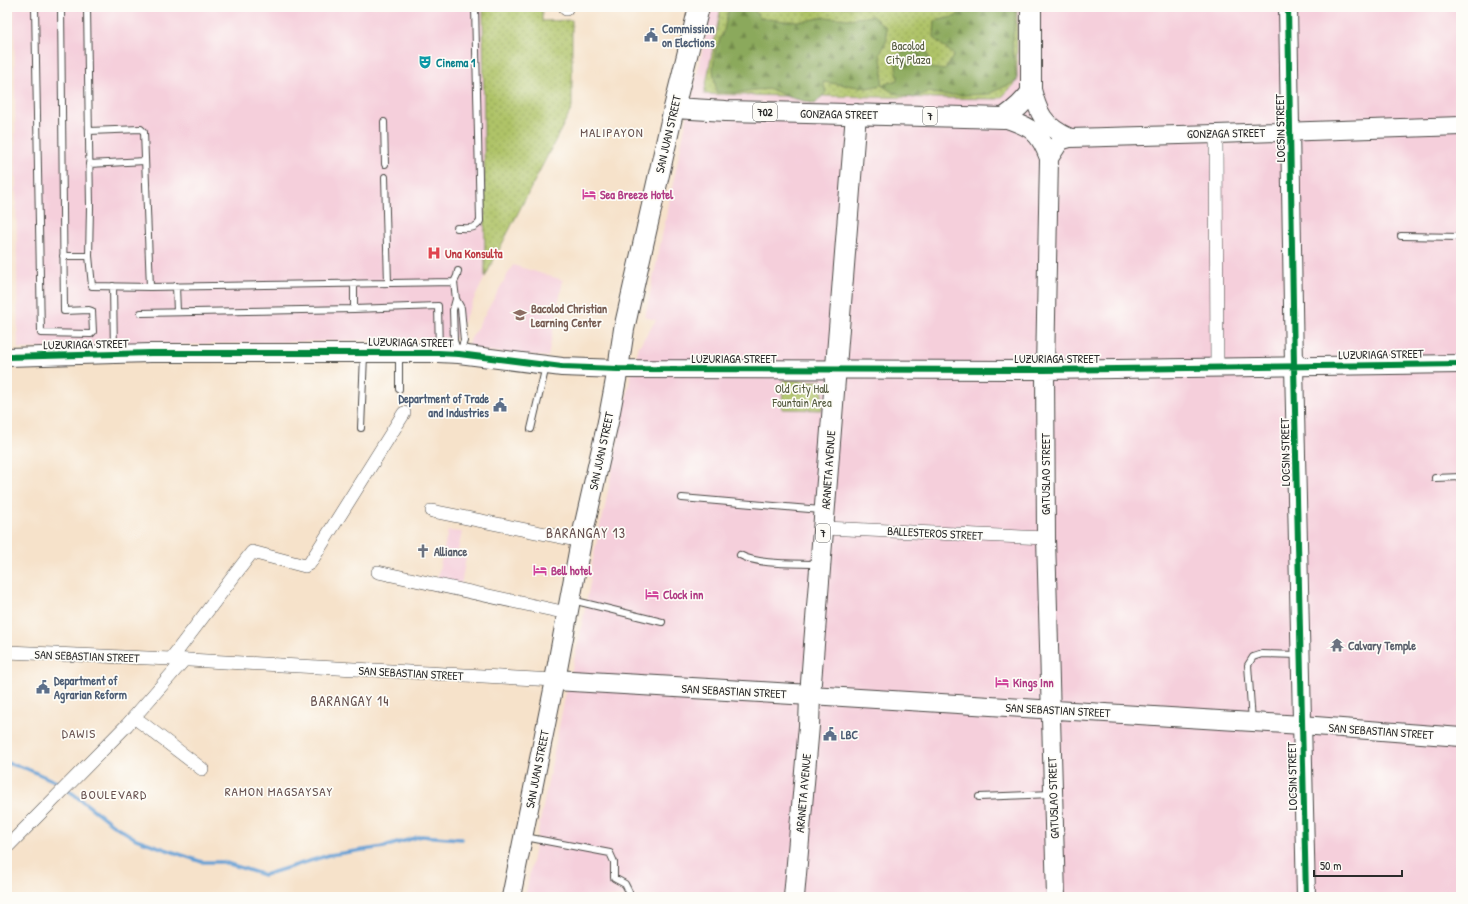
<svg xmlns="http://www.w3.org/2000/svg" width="1468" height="904" font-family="'Patrick Hand',sans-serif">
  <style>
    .built { fill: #f5cfdb }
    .green { fill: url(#green-dots); stroke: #6d7749 }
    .forest { fill: url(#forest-firs); stroke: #5b6a44 }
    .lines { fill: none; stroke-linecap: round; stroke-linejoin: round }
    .stream { stroke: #649fd4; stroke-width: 3.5 }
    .lane-casing { stroke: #494643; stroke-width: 8 }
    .street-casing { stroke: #494643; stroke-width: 14 }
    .secondary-casing { stroke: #494643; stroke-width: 20 }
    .primary-casing { stroke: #494643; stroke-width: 22 }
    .lane { stroke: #fff; stroke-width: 6 }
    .street { stroke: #fff; stroke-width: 13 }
    .secondary { stroke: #fff; stroke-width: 18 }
    .primary { stroke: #fff; stroke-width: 20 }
    .cycleway-casing { stroke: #fdfcf7; stroke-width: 8 }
    .cycleway { stroke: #00873e; stroke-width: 6 }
    .labels { text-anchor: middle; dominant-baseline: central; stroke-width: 3.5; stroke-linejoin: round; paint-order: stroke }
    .shield { fill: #fdfcf7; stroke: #6a6a68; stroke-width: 1 }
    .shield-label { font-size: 11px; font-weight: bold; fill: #2b2b2b }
    .service-label { font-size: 12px; font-weight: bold; fill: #4e5e75; stroke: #fdfcf7; text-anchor: start }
    .park-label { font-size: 12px; fill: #53593d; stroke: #fdfcf7 }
    .culture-label { font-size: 12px; font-weight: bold; fill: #0d838f; stroke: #fdfcf7; text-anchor: start }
    .street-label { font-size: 12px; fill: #2b2b2b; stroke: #fdfcf7 }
    .hotel-label { font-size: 12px; font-weight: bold; fill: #b23c85; stroke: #fdfcf7; text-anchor: start }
    .health-label { font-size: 12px; font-weight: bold; fill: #be3a42; stroke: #fdfcf7; text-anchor: start }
    .education-label { font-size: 12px; font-weight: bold; fill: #785e54; stroke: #fdfcf7; text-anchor: start }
    .worship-label { font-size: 12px; font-weight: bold; fill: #5b616d; stroke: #fdfcf7; text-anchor: start }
    .neighbourhood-label { font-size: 13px; letter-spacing: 1px; fill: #66504e; stroke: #fdfcf7 }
    .quarter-label { font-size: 14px; letter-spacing: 1px; fill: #66504e; stroke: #fdfcf7 }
  </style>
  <defs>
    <pattern id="green-dots" width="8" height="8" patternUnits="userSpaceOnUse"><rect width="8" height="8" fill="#afc367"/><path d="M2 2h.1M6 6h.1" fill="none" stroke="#8f9f55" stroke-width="1.8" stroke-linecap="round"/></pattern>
    <pattern id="forest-firs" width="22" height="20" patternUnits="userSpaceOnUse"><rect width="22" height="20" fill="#8ba95c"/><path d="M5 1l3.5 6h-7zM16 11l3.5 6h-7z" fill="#728a4c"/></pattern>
  </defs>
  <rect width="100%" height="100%" fill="#fdfcf7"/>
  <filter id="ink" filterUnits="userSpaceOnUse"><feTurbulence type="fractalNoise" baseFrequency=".025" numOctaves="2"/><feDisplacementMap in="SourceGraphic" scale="8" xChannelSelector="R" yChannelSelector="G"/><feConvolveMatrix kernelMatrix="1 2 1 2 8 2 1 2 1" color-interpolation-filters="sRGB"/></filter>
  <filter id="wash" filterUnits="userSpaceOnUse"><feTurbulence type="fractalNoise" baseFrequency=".012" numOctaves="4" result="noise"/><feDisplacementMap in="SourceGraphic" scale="16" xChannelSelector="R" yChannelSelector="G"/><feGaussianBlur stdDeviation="0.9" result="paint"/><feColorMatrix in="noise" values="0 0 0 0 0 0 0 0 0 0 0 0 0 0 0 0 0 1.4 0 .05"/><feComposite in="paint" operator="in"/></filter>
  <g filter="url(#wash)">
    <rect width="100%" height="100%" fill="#f6e2ca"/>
    <path class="built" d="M14,7H483L485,277L455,338L18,349Z
      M712,7H1461V897H525L565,697L578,644L591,578H589L601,521H602L630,380L639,346L656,320L645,317L684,131Z
      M513,265L563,280L548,357L465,349Z
      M448,531L462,532L457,555L466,557L461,585L437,579Z"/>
    <path class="green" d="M483,7H542V21L572,20V108L485,277Z
      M721,7H1017V81L1002,97L997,99L822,96L815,104L785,96L704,94Z
      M783,380L823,381L822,410L782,409Z"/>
    <path class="forest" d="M729,7H752L760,18L785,21H806L824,17L849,19L872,16L886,27L887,40L880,54L883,70L882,85L898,80L896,66L897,55L911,48L927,50L930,68L945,70L954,55L934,38L935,21L957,16L962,7H1016L1012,46L1017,81L988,94L963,95H944L928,92L914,98L894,93L881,85L867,88L823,82L826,92L815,104L786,96L771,89L752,90L737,93L716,92L715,82L713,69L715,51L724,30Z"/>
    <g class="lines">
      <path class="stream" d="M7,763L25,768L59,783L112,824L136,839L202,862H223L264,875L329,855L384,847L421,836L462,839"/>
    </g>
  </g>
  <g filter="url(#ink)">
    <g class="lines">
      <g class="lane-casing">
        <path id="lane" d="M35,7L41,333L91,334L93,332L92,311L89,310L64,311L61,7
          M87,7L90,207L89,256L92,286L150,287L454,282L457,276L458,271
          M384,122L385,164
          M89,131L141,129L144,132L150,287
          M89,164L145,161
          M385,177L388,283
          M457,228C466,228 476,230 480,221L475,7
          M1401,236L1461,237
          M63,256H89
          M454,282L456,299
          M113,286L114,353
          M176,286L177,312
          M456,299L461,308L464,341L459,354L454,341L453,310Z
          M354,309V283
          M141,313L354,309L438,306L439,352
          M399,354V389
          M361,428L364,355
          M531,429L546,366
          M1435,478L1461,477
          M682,498L821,510
          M740,555C757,565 797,563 817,564
          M572,600L662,622
          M1252,721L1248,665L1253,657L1262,654L1298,655
          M979,797L1051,794
          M525,837L610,853L614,862V878L625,884L629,892L628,897"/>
      </g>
      <g class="street-casing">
        <path id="street" d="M566,7V9
          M1216,134L1217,368
          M432,511L581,541
          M824,528L1046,538
          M378,572L567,613
          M7,652L171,659L555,680
          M171,659L252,552L305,566L310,563L404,413
          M134,717L202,769
          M7,847L127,725L184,660"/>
      </g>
      <g class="secondary-casing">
        <path id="secondary" d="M1288,7L1294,366L1306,897
          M1031,86C1038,113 1043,126 1070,138
          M1004,118C1031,127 1039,131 1049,158L1045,370L1046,538L1056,897
          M1049,158L1060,141L1070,138L1216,134L1461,126
          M7,357L151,353H438L459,354L562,367L618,369L1045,370L1461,364
          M810,695L1302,725L1461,737
          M511,897L555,680"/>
      </g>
      <g class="primary-casing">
        <path id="primary" d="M699,7L674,108L624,329L618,369L608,422L581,541L555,680L810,695
          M674,108L726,111L1004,118C1015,110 1024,103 1031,92V7
          M794,897L809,726L810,695L856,114"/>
      </g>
      <use href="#lane" class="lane"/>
      <use href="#street" class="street"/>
      <use href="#secondary" class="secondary"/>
      <use href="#primary" class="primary"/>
      <g class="cycleway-casing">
        <path id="cycleway" d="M1288,7L1294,366L1306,897
          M7,357L151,353H438L459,354L562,367L618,369L1045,370L1461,364"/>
      </g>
      <use href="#cycleway" class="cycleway"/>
    </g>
  </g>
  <defs>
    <g id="civic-bare" transform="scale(1.08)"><path d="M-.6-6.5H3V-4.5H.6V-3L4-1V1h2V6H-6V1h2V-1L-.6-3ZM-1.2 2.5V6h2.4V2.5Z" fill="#5c6f8a" stroke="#fdfcf7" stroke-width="2.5" paint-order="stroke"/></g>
    <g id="theatre-bare" transform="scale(1.08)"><path d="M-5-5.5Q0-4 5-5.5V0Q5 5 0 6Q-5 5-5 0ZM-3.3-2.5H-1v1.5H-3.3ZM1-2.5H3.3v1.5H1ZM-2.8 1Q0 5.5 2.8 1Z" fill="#0f9aa8" stroke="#fdfcf7" stroke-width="2.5" paint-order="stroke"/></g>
    <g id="hotel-bare" transform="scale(1.08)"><path d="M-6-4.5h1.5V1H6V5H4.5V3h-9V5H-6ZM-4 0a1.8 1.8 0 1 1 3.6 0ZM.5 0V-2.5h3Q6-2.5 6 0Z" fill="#d1479c" stroke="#fdfcf7" stroke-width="2.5" paint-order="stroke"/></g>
    <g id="hospital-bare" transform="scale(1.08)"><path d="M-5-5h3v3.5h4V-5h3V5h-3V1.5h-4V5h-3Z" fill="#e0444e" stroke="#fdfcf7" stroke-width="2.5" paint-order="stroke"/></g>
    <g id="school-bare" transform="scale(1.08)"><path d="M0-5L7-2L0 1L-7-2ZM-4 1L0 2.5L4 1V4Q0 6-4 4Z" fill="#8d6e63" stroke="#fdfcf7" stroke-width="2.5" paint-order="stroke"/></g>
    <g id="church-bare" transform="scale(1.08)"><path d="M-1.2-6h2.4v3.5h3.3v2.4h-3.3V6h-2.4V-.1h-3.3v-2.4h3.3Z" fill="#6b7280" stroke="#fdfcf7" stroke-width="2.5" paint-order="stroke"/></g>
    <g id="temple-bare" transform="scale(1.08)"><path d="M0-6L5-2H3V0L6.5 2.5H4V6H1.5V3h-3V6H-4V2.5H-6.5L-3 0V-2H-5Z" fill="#6b7280" stroke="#fdfcf7" stroke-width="2.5" paint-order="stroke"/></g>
  </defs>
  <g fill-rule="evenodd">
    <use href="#civic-bare" x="651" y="35"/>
    <use href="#theatre-bare" x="425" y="62"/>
    <use href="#hotel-bare" x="589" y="194"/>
    <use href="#hospital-bare" x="434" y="253"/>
    <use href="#school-bare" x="520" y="315"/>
    <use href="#civic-bare" x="500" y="405"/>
    <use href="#church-bare" x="423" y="551"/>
    <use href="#hotel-bare" x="540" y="570"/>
    <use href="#hotel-bare" x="652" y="594"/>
    <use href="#temple-bare" x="1337" y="645"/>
    <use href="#hotel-bare" x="1002" y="682"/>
    <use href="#civic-bare" x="43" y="687"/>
    <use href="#civic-bare" x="830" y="734"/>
  </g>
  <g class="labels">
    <g class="shield">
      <rect x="753" y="103" width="24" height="18" rx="3"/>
      <rect x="923" y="107" width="14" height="18" rx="3"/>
      <rect x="816" y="524" width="14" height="18" rx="3"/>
    </g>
    <g class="shield-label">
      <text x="765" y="112">702</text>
      <text x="930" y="116">7</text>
      <text x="823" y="533">7</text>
    </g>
    <g class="service-label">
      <text x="662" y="28">Commission<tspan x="662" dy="14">on Elections</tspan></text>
      <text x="489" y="398" text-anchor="end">Department of Trade<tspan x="489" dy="14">and Industries</tspan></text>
      <text x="54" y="680">Department of<tspan x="54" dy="14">Agrarian Reform</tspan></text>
      <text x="841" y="734">LBC</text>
    </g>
    <g class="park-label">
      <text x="908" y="45">Bacolod<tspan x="908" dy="14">City Plaza</tspan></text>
      <text x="802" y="388">Old City Hall<tspan x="802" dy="14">Fountain Area</tspan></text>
    </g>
    <g class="culture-label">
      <text x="436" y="62">Cinema 1</text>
    </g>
    <g class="street-label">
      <text transform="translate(839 114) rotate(1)">GONZAGA STREET</text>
      <text transform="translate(1280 128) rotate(-91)">LOCSIN STREET</text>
      <text transform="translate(1226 133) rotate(-1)">GONZAGA STREET</text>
      <text transform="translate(668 134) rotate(-77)">SAN JUAN STREET</text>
      <text transform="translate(411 342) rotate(1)">LUZURIAGA STREET</text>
      <text transform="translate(86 344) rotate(-1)">LUZURIAGA STREET</text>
      <text transform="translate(1381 354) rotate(-1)">LUZURIAGA STREET</text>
      <text x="734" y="358">LUZURIAGA STREET</text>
      <text x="1057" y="358">LUZURIAGA STREET</text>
      <text transform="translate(601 451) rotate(-78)">SAN JUAN STREET</text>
      <text transform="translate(1285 452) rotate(-91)">LOCSIN STREET</text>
      <text transform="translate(828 470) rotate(-86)">ARANETA AVENUE</text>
      <text transform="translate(1045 474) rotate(-90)">GATUSLAO STREET</text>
      <text transform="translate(935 533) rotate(3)">BALLESTEROS STREET</text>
      <text transform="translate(87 656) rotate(2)">SAN SEBASTIAN STREET</text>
      <text transform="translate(411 673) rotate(3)">SAN SEBASTIAN STREET</text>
      <text transform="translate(734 691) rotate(3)">SAN SEBASTIAN STREET</text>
      <text transform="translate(1058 710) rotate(3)">SAN SEBASTIAN STREET</text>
      <text transform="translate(1381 731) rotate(4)">SAN SEBASTIAN STREET</text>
      <text transform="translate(537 769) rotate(-79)">SAN JUAN STREET</text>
      <text transform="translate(1292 776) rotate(-91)">LOCSIN STREET</text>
      <text transform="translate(803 793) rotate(-85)">ARANETA AVENUE</text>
      <text transform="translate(1053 798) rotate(-92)">GATUSLAO STREET</text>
    </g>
    <g class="hotel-label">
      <text x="600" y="194">Sea Breeze Hotel</text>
      <text x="551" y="570">Bell hotel</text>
      <text x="663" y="594">Clock inn</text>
      <text x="1013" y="682">Kings Inn</text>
    </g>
    <g class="health-label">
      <text x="445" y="253">Una Konsulta</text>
    </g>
    <g class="education-label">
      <text x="531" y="308">Bacolod Christian<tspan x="531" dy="14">Learning Center</tspan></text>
    </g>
    <g class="worship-label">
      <text x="434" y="551">Alliance</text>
      <text x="1348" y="645">Calvary Temple</text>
    </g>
    <g class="neighbourhood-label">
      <text x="612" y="132">MALIPAYON</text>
      <text x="79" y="733">DAWIS</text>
      <text x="279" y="791">RAMON MAGSAYSAY</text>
      <text x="114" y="794">BOULEVARD</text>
    </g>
    <g class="quarter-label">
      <text x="586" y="532">BARANGAY 13</text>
      <text x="350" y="700">BARANGAY 14</text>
    </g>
  </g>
  <rect width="1468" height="904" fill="none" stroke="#fdfcf7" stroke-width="24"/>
  <path d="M1314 870v6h88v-6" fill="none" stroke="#2b2b2b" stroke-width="2"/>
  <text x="1320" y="870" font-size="12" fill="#2b2b2b" stroke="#fdfcf7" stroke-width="3" paint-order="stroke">50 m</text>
</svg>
